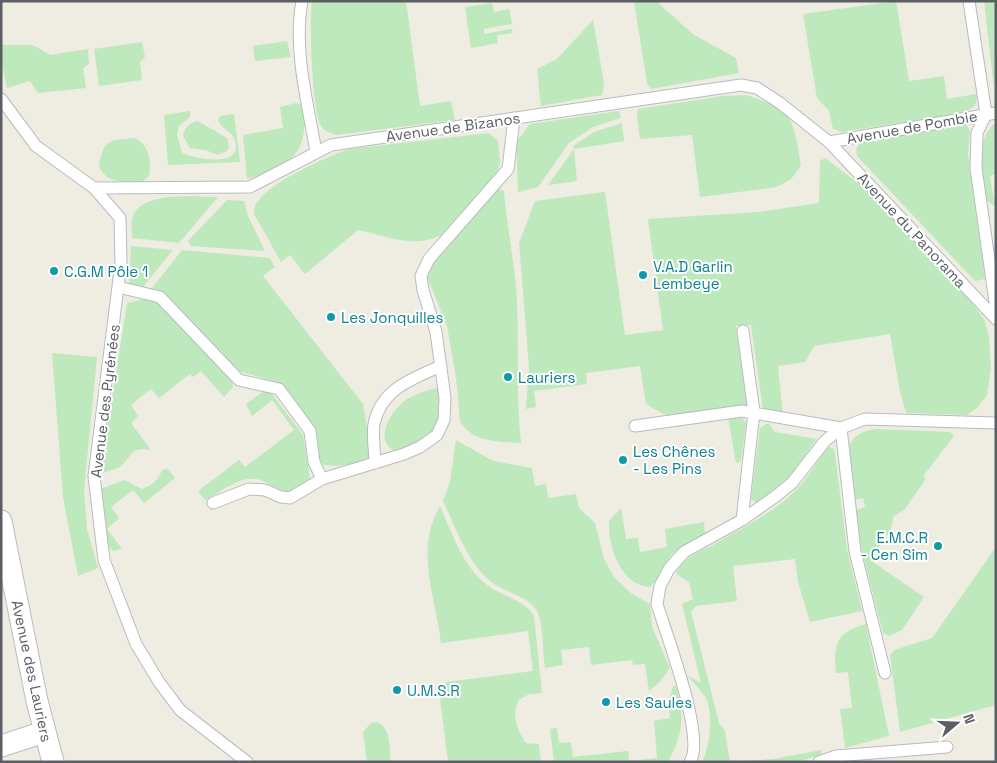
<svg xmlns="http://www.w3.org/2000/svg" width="997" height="763" font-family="'Space Grotesk',sans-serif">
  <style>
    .green { fill: #bde9bd }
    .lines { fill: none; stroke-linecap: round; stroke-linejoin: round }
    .lane-casing { stroke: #b8bbc0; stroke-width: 13 }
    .street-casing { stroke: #b8bbc0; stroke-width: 23 }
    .lane { stroke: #fff; stroke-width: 11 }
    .street { stroke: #fff; stroke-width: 21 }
    .culture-dot { fill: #0f9aa8; stroke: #fff; stroke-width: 2 }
    .labels { text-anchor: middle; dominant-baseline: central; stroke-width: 4; stroke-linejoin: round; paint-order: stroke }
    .street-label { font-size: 15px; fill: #5b5f65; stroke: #fff }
    .culture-label { font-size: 15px; fill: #0d838f; stroke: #fff; text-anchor: start }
  </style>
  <rect width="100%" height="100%" fill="#efece2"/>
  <path class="green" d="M312,1H406L420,106L451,101L455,120L336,135C329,133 321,130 319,121C312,100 309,23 312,1Z
    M634,1H656L694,35L736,58L739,73L651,89L647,83Z
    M896,1L909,81L944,76L947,99L976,94C979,106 971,109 961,113L842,132L833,129L829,111L817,98L803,14Z
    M984,1H996L994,88Z
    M492,3L494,12L509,9L512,24L484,29V34L512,29L513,33L497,35L498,43L471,48L465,7Z
    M593,20L604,83L602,95L541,106L537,69L557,59Z
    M287,41L291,57L255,61L253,46Z
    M142,42L145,57L140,62L142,80L99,86L94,49Z
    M1,45H33L50,55L88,49L89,64L83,68L86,88L38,93L30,81L7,88L2,64Z
    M746,95C795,110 793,119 801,166L791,179L777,187L700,197L692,135L640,139L637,116L638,109L722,96Z
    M296,103L300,104C305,111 305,120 304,130C301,163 276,169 247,179L243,135L283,128L280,107Z
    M190,111V117L179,126L177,135L182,153C196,159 243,168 235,141C232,131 221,129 218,120L220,116L234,114L240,162L168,165L164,115Z
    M619,111L621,118L593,127L569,143L538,187L518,192L516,142L530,124Z
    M198,121L227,138L229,147L226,152L217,155L206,150L190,148L183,136C185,127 189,123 198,121Z
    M996,122V174L990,176L995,206L984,199C982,175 974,139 996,122Z
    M622,123L624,141L574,149L577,181L548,185L574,149L573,146L594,132Z
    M966,124L970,131L968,154L985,279L975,281L857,156L856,150L860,142Z
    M489,133L498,141L499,152L500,164L495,178L442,237L438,236C414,249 383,235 358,230L305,274L290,255L281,262L254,214C254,208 255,204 259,200C271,182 328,156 349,149Z
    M135,138C149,145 152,161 149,176L142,182C124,181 107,185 99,166C104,138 108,141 135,138Z
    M825,158L875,196L965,294L984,319L989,337L991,368L987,395L978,407L967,415L906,413L900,392L890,334L814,346L805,362L778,366L783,415L763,410L751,325L736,326L747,405L673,416L663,414L646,404L640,366L586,373L587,384L534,391L536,407L526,409L529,367L519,243L535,201L605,192L625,335L663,330L648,219L758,212L819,203L820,161Z
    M497,188L504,191C507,228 515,264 517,301C519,348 516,396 521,443C500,442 471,442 460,421L456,378L447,326L427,276L432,260Z
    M218,197L179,243L132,238C132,232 131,224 132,218C141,190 195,197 218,197Z
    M227,200L244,201L248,216L265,251L191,246L188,241Z
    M131,246L173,250L143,287L129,284Z
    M182,250L270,258L275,267L263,276L363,404L370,445V456L368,461L337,466L324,465L319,459L313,425L280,383L235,370L166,294L152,288Z
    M144,299L161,304L232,382L233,387L224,397L201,371L193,377L190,374L159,398L151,389L131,405L138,416L131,423L151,450C131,447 134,453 122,465C118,469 108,471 103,473L101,467L127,303Z
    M52,353L97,357L84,490L87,529L98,568L78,576L63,497Z
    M440,387V420L431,436L396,452C372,441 391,410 407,399C417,393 429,390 440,387Z
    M269,390L303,435L310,478L292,492C282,492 272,485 263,481C244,472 222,491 205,500L198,491L239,460L245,467L294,430L272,400L252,416L246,404L264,391Z
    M740,415L746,423L741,461L736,463L728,417Z
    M768,423L775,432L817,439L789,477L757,503L751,499L760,428Z
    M876,429L950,432L954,436L924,475L925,480L904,510L893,517L891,529L870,560L924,597L902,630L889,636L883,633L863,555L855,510L865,507L863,498L853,500L849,447C854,434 863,431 876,429Z
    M456,440L493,461L532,468L535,486L546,484L548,498L576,494L579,508L595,523L604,559L614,577L632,594L650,604L652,627L670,668L660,682L649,691L645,664L633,665L632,660L591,665L589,647L561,650L563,665L545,668C543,653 543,622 537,611C527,594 503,593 489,580C466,560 456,528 443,501L450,482Z
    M830,447L834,449L835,454L847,549L862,611L810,622L798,582L795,559L733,566L737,601L696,606L691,612L719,723L725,731L730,762L773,759L822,750L821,755L797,762H702C710,747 714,711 705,696C700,689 692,682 687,675L701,683L682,604L693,599L689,582L676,574C680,559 699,552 711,546C734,533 777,510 794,492C807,479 816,464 826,449Z
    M168,469L175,478L144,503L133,490L111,507L119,518L107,529L122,549L113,551C101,540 102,505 100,489L125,480L142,489C152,485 158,481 162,470Z
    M440,506C452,533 463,567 487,585C502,596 525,600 534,616L542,693L529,694L519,700C511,715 517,730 526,743L539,744L541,762H448L440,698L447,697L446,682L533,671L528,631L441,643C436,598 414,550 440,506Z
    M621,508L626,539L638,538L640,552L667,547L665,529L704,522L705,536C693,541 679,546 670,557C663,567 659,579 650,587C620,585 608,546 609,521Z
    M996,547V705L900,732L890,655L894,650L932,638Z
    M866,624L889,736L845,748L840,709L852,708L848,672L836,673C833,644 837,632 866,624Z
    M673,686H676C685,717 683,734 668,762H554L550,729L557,728L559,743L571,742L573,757L628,751L629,761L657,758L654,721L670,718L668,703Z
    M376,722C392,727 389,748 391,762H367L363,732L371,723Z"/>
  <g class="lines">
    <g class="lane-casing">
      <path id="lane" d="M302,1C293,50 308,104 316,152
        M969,1L986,114L977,133L976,168L996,309
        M1,99L36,146L94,188L120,218L121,263L94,476L104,560L136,644L159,682L180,710L247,762
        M829,142L996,113
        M94,188L250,187L331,145L741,85L757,88L780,103L829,142L996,319
        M118,287L160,297L239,380L279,389L310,431L314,462L322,479
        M635,426L742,411L841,428L855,551L885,673
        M375,463C375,451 372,436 374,424C381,389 412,379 441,366
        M213,503L249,489L265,490L281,497L290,498L322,479L404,454L420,447L437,435L444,420L445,398L436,332L423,290L421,276L429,259L508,169L514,118
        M742,520L754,412L743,331
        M690,762C706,737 666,634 657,604L660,586L669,569L684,552L742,520L776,496L792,483L825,441L841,428L865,419L996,423
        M819,762L836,756L947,747"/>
    </g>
    <g class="street-casing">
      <path id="street" d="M1,521L37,701L53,762
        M1,746L44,732"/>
    </g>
    <use href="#lane" class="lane"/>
    <use href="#street" class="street"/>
  </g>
  <g class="culture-dot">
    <circle cx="54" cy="271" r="5"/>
    <circle cx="643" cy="275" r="5"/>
    <circle cx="331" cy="317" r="5"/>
    <circle cx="508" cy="377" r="5"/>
    <circle cx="623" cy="460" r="5"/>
    <circle cx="938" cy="546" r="5"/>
    <circle cx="397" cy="690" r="5"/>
    <circle cx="606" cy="702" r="5"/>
  </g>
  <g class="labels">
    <g class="street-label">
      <text transform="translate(453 127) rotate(-8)">Avenue de Bizanos</text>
      <text transform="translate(912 127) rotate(-10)">Avenue de Pombie</text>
      <text transform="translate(912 230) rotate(47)">Avenue du Panorama</text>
      <text transform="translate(105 401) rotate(-83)">Avenue des Pyrénées</text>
      <text transform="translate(32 671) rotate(78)">Avenue des Lauriers</text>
    </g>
    <g class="culture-label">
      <text x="653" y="266">V.A.D Garlin<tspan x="653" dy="17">Lembeye</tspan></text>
      <text x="64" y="271">C.G.M Pôle 1</text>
      <text x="341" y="317">Les Jonquilles</text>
      <text x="518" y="377">Lauriers</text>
      <text x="633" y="451">Les Chênes<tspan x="633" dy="17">- Les Pins</tspan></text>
      <text x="928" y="537" text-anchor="end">E.M.C.R<tspan x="928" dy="17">- Cen Sim</tspan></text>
      <text x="407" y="690">U.M.S.R</text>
      <text x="616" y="702">Les Saules</text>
    </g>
  </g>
  <rect width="997" height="763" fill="none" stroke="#5b5f65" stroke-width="5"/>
  <g transform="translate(957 723) rotate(71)" stroke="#ffffff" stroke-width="4" paint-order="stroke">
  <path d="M0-4L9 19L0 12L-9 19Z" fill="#5b5f65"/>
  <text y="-8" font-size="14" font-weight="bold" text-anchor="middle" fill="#5b5f65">N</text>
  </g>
</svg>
